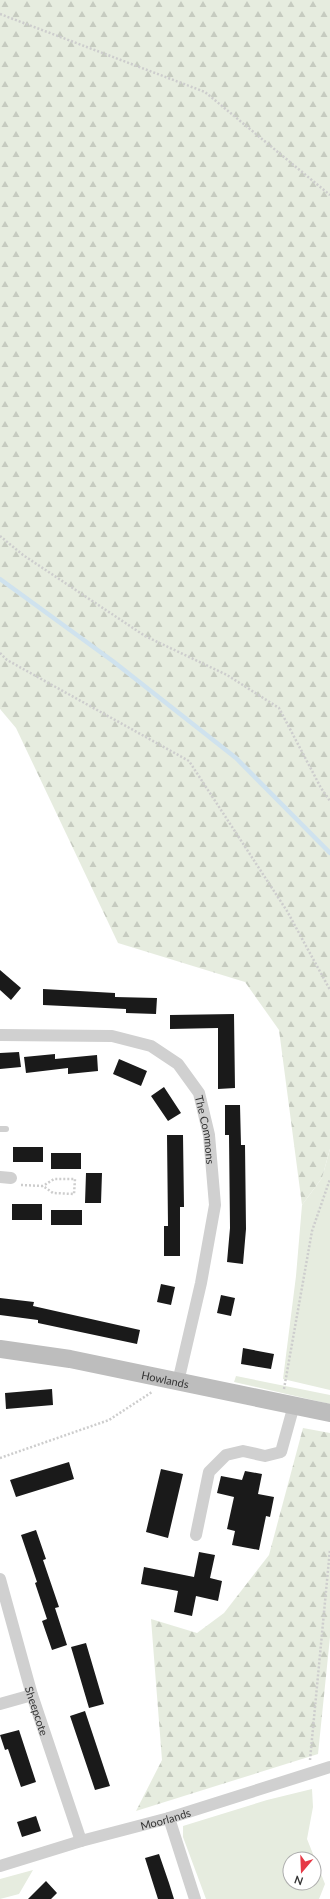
<svg xmlns="http://www.w3.org/2000/svg" width="330" height="1899" font-family="Lato,sans-serif">
  <style>
    .grass { fill: #e6ecdf; fill-rule: evenodd }
    .forest { fill: url(#forest-firs) }
    .lines { fill: none; stroke-linecap: round; stroke-linejoin: round }
    .stream { stroke: #cfe2ee; stroke-width: 4.5 }
    .building { fill: #1a1a1a }
    .path { stroke: #cdcdcd; stroke-width: 2.5; stroke-dasharray: 2 2; stroke-linecap: butt }
    .lane { stroke: #d0d0d0; stroke-width: 6 }
    .street { stroke: #d0d0d0; stroke-width: 12 }
    .secondary { stroke: #bdbdbd; stroke-width: 18 }
    .labels { text-anchor: middle; dominant-baseline: central; stroke-width: 4; stroke-linejoin: round; paint-order: stroke }
    .street-label { font-size: 11px; fill: #333; stroke: #fff }
  </style>
  <defs>
    <pattern id="forest-firs" width="22" height="20" patternUnits="userSpaceOnUse"><rect width="22" height="20" fill="#e6ecdf"/><path d="M5 1l3.5 6h-7zM16 11l3.5 6h-7z" fill="#c6cbc0"/></pattern>
  </defs>
  <rect width="100%" height="100%" fill="#fff"/>
  <path class="grass" d="M330,1149V1390L283,1379L296,1276L302,1205L322,1178Z
    M236,1376L330,1395V1404L234,1382Z
    M312,1789L313,1807L307,1839L325,1884L319,1899H206L183,1837V1826L267,1800ZM290,1859H314V1883H290Z
    M33,1870L19,1894L0,1899V1879Z"/>
  <path class="forest" d="M0,0H330V1149L322,1178L302,1205L279,1030L245,982L118,943L16,728L0,709Z
    M303,1428L330,1433V1637L318,1754L136,1811L162,1760L151,1619L197,1633L224,1613L269,1555Z"/>
  <g class="lines">
    <path class="stream" d="M0,579L114,662L236,758L330,853"/>
  </g>
  <path class="building" d="M0,970L21,988L11,1000L0,990Z
    M43,989L115,993V997L157,998L156,1014L126,1013V1009L43,1005Z
    M234,1014L235,1088L218,1089V1028L170,1029V1015Z
    M19,1052L21,1067L0,1069V1053Z
    M55,1054V1059L97,1055L98,1071L68,1074V1068L26,1073L24,1057Z
    M119,1059L147,1071L141,1086L113,1074Z
    M164,1087L181,1113L168,1121L151,1096Z
    M225,1105H240L241,1145H245L246,1229L243,1264L227,1262L230,1228L229,1135H225Z
    M167,1135H183L184,1207H180V1256H164V1226H168Z
    M13,1147H43V1162H13Z
    M51,1153H81V1169H51Z
    M86,1173H102L101,1203H85Z
    M12,1204H42V1220H12Z
    M51,1210H82V1225H51Z
    M161,1284L175,1287L171,1305L157,1302Z
    M221,1295L235,1298L231,1316L217,1313Z
    M0,1298L34,1302L33,1306L140,1330L137,1344L38,1323V1320L0,1315Z
    M243,1348L274,1354L271,1369L241,1364Z
    M52,1389L53,1405L6,1409L5,1393Z
    M69,1462L74,1479L16,1497L10,1480Z
    M161,1469L183,1474L168,1538L146,1532Z
    M245,1471L262,1474L258,1494L274,1497L270,1517L266,1516L259,1550L232,1545L235,1531L227,1529L234,1497L217,1493L221,1476L242,1480Z
    M36,1530L46,1559L43,1560L59,1607L55,1608L67,1645L52,1650L42,1621L47,1619L35,1583L37,1582L21,1535Z
    M199,1552L215,1555L210,1578L222,1581L218,1601L196,1596L192,1616L174,1612L178,1591L141,1584L144,1567L194,1577Z
    M86,1643L104,1704L89,1708L71,1647Z
    M85,1711L110,1786L95,1790L70,1716Z
    M19,1730L36,1782L21,1787L8,1749L5,1750L0,1735Z
    M36,1816L41,1831L22,1837L17,1822Z
    M159,1854L169,1883L174,1899H158L151,1877L145,1858Z
    M46,1881L57,1893L51,1899H28Z"/>
  <g class="lines">
    <path class="path" d="M0,14L205,92L330,195
      M0,536L23,555L145,636L227,675L279,708L321,788L330,801
      M0,653L7,660L189,761L287,911L330,990
      M21,1185L43,1186L53,1193L74,1194L75,1179H54L43,1186
      M284,1389L312,1231L330,1179
      M0,1458L109,1420L152,1392
      M310,1760L330,1549"/>
    <path class="lane" d="M0,1129H6"/>
    <g class="street">
      <path id="s1" d="M0,1035L112,1036L151,1046L178,1064L199,1093L209,1135L215,1205L201,1283L178,1382"/>
      <path d="M0,1177L11,1178"/>
      <path d="M196,1535L209,1472L226,1455L243,1451L265,1456L281,1452L294,1405"/>
      <path id="s2" d="M0,1579L32,1695L81,1841"/>
      <path d="M0,1704L32,1695"/>
      <path d="M169,1818L195,1899"/>
      <path id="s3" d="M0,1866L81,1841L169,1818L330,1767"/>
    </g>
    <path class="secondary" id="s4" d="M0,1349L70,1359L330,1413"/>
  </g>
  <g class="labels">
    <g class="street-label">
      <text stroke="none"><textPath href="#s1" startOffset="258">The Commons</textPath></text>
      <text stroke="none"><textPath href="#s4" startOffset="168">Howlands</textPath></text>
      <text stroke="none"><textPath href="#s2" startOffset="137">Sheepcote</textPath></text>
      <text stroke="none"><textPath href="#s3" startOffset="172">Moorlands</textPath></text>
    </g>
  </g>
  <g transform="translate(302 1871) rotate(199)"><circle r="19" fill="#ffffff" stroke="#adadad"/>
  <path d="M0-3L7 15L0 10L-7 15Z" fill="#e63946"/>
  <text y="-6" font-size="11" font-weight="bold" text-anchor="middle" fill="#333333">N</text>
  </g>
</svg>
